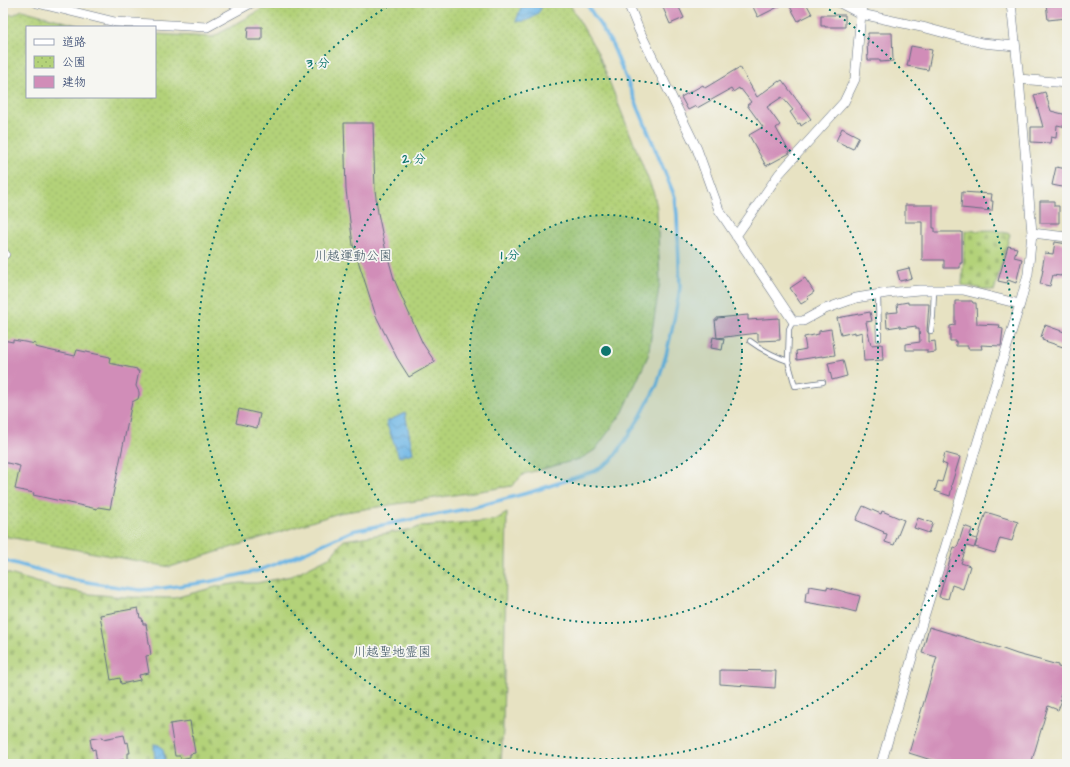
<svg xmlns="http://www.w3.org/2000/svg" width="1070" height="767" font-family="'Architects Daughter','Klee One',sans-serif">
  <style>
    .cemetery { fill: url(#cemetery-stones); stroke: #67806c }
    .park { fill: url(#park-dots); stroke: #67806c }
    .water { fill: url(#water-waves); stroke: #4472a2 }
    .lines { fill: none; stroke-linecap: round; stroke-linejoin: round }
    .stream { stroke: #6db6e5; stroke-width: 3.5 }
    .building { fill: #d18db8 }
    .service-casing { stroke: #626e81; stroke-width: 6 }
    .minor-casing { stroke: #626e81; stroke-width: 10 }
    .service { stroke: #fff; stroke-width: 4.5 }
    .minor { stroke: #fff; stroke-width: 9 }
    .ring { fill: none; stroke: #0f766e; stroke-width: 2; stroke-dasharray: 2 4 }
    .labels { text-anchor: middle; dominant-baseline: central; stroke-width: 3.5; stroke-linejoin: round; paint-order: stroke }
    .park-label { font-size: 13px; fill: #415865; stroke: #f6f6f2 }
    .centre { fill: #0f766e; stroke: #f6f6f2; stroke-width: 2 }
    .ring-label { font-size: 12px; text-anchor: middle; font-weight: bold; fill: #0f766e; stroke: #f6f6f2; stroke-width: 3.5; stroke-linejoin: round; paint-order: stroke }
  </style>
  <defs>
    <pattern id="cemetery-stones" width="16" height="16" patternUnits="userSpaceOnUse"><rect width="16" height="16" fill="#b3d279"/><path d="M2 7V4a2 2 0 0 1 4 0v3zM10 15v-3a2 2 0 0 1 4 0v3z" fill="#99b56b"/></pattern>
    <pattern id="park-dots" width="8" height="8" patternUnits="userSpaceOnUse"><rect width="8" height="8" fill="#b3d279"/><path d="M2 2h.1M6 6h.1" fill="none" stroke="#99b56b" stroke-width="1.8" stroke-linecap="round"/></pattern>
    <pattern id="water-waves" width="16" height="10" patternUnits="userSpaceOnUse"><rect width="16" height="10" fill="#6db6e5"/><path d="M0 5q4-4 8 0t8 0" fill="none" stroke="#5994bd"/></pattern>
  </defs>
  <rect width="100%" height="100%" fill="#f6f6f2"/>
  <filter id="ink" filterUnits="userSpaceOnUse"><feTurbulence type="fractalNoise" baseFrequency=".025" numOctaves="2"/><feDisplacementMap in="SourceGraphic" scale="8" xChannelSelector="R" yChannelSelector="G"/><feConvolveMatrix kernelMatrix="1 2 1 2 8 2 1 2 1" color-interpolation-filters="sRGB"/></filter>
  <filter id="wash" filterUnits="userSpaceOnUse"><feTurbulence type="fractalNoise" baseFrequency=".012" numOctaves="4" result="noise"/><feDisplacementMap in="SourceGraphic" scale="16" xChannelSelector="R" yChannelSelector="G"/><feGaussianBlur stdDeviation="0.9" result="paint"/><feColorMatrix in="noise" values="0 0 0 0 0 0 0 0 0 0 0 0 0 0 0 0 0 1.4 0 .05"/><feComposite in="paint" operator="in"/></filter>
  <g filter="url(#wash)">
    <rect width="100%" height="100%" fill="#e7e2c2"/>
    <path class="cemetery" d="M994,230L1010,234L994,291L962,285L965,231Z
      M507,513L503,728L501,764H3V572L56,588L90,594L125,597L174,598L219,586L241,583H257L291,576L331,556L344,540L414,529L421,526L495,520Z"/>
    <path class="park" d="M273,3H569L598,53L654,194L657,208L660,282L648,356L623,412L595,450L580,459L524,474L512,486L339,513L170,567L3,536V13L13,15L22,10L84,27H27V97H155V34L213,37Z"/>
    <path class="water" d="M523,3H543C540,15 529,23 516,21Z
      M405,413L413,453L399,457L386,422Z
      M154,744C165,744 164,756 166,764H161L155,761L154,750Z"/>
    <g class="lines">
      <path class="stream" d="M3,560L75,580L118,587L140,590L163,588L208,582L257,571L299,555L352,531L471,508L531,492L595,471L612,460L629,435L640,417L657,385L666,355L673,325L680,288L677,215L675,197L612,44L586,3"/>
    </g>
    <g id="blocks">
      <path class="building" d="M661,3H677L684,18L670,24Z
        M751,3H786L758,17Z
        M788,3H806L812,14L798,21Z
        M1046,3H1067V18L1048,20Z
        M821,15H845V27H825V26H821Z
        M248,27H262V40H247Z
        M868,33H892L893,61L880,62V60H868L867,43H868Z
        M911,46L932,50L928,70L907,66Z
        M740,67L757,97L779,81V82L782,80L811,119L801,126L800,123L798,124L790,112L793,110L782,97L767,107L780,125L776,128L790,153L766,166L749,135L763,127L747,105L751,102L741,89L740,90L739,88L733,92L731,89L697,108L696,106L688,110L681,97L703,85L705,88Z
        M1045,92L1051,111L1067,115V127L1057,125L1056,138L1051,137L1050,143L1031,142V127H1043L1034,95Z
        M344,123H373L375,190L378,213L385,247L394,279L407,309L423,344L435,362L409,377L397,358L376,316L353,245L346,190Z
        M842,128L859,137L853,149L836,141Z
        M1056,167L1067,169V188L1052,185Z
        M962,192L992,194L991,201H993L992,211L961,208Z
        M1040,201H1054V206H1059V223H1040Z
        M905,205H933V228H935V232H962V263H960V268H944V260H922V222H905Z
        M1055,242L1067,244V276L1061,275V276L1053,275L1050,286L1040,284L1043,270L1042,269L1045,253L1053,254Z
        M1008,246L1017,248L1014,257L1022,259L1016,283L1008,280L1007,283L998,281Z
        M909,268L912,278L900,281L897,271Z
        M805,278L814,292L807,297L809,299L801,304L790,288Z
        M955,301H972L973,303H976L977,324L1000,325L999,328L1003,329L1001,346L981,345L982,349H968V346H956V341H950V326L955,325Z
        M908,302V304H929L927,331L929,334V342L935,341L936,352L927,353V350H906V344L920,342L919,329H916V326L901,328L900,326L887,328L886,313L898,312L897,304Z
        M870,312L872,321L866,322L871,345L882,344L883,360L864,361L862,332L855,334V332L841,335L837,318Z
        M748,315V320L779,318L780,340L758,341V333L717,338L724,339L722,350L711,348L713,337L717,338L715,320H717V318Z
        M1045,325L1067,333V337L1063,347L1042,340L1043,338L1041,337Z
        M831,329L835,355L822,357V356L797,360L796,351L806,349L804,337L819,334V331Z
        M3,340L13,342V340L36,344L35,347L75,356L77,350L110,357L109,363L137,369V371H139L136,386L139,392V395L138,399L132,402L110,509L98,507L97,509L33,495L34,493L15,489L20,466L3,462Z
        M843,360L847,376L832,380L828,363Z
        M239,409L260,414L257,428L236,423Z
        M945,453L960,457L951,486L952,487L950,496L935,491L938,481L942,482L947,465L942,463Z
        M863,506L881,514L882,511L904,520L894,545L885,542L887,534L883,533L884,532L856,520Z
        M986,512L1018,522L1012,541L1000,538L995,553L975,547Z
        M918,518L933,523L929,533L914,528Z
        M964,526L972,529L969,537L977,539L974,548L967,546L961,563L970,566L963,589L952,585L948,599L939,597L954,547L957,548Z
        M809,586L827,589V587L860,596L856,612L840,608L805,602L806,592H808Z
        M138,608L140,618H142L143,624H146L151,655L146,656L149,673L139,675L140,680L121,684L120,678L111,680L100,615Z
        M929,627L1000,648L1017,654L1058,665V667L1067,669V674L1060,696L1061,697L1060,700H1062L1058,710L1048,706L1031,764H944L909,753L937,657L922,653Z
        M720,670L776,671L775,688L720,684Z
        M190,721L195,753L190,754V757L181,759L180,756H175L170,724Z
        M124,735L126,743L128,742L130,753H128V759L97,764L95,749L92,750L90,739L103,737V739Z"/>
    </g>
  </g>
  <g filter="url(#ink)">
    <use href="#blocks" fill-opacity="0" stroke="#626e81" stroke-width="1"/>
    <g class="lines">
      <g class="service-casing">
        <path id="service" d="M878,295L879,339
          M793,321L789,329L788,361L795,386L823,382
          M931,331L933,315L934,290
          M750,341C762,350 774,356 788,361"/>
      </g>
      <g class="minor-casing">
        <path id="minor" d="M37,3L115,22L207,27L251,3
          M628,3L639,30L697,149L719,210L793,321H803L825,309L856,298L887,293L919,290H963L1020,304
          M840,3L861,14L926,28L982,43L1015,46
          M1019,79L1067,83
          M1032,233L1067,237
          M736,236L779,174L844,102L855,79L862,3
          M3,253L5,254
          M881,764L923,620L1020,304L1028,274L1032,233L1019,79L1011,3"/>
      </g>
      <use href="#service" class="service"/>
      <use href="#minor" class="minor"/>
    </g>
  </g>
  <circle cx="606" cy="351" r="136" fill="#0f766e" fill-opacity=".12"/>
  <g class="ring">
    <circle cx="606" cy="351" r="136"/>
    <circle cx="606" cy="351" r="272"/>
    <path d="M819 3A408 408 0 1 1 393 3"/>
  </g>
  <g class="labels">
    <g class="park-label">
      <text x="353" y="256">川越運動公園</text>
      <text x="392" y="652">川越聖地霊園</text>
    </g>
  </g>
  <circle cx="606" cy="351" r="6" class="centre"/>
  <g class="ring-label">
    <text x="318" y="67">3 分</text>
    <text x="414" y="163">2 分</text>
    <text x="510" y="259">1 分</text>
  </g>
  <rect width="1070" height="767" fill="none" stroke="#f6f6f2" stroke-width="16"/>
  <rect x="26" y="26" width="130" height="72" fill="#f6f6f2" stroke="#9ea6b7"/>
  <rect x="34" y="39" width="20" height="6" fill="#ffffff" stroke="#9ea6b7"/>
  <text x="62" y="46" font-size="12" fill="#1b2f5e">道路</text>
  <rect x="34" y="56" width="20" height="12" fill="url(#park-dots)" stroke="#9ea6b7"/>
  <text x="62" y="66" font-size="12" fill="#1b2f5e">公園</text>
  <rect x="34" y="76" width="20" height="12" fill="#d18db8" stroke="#9ea6b7"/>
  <text x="62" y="86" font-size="12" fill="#1b2f5e">建物</text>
</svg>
